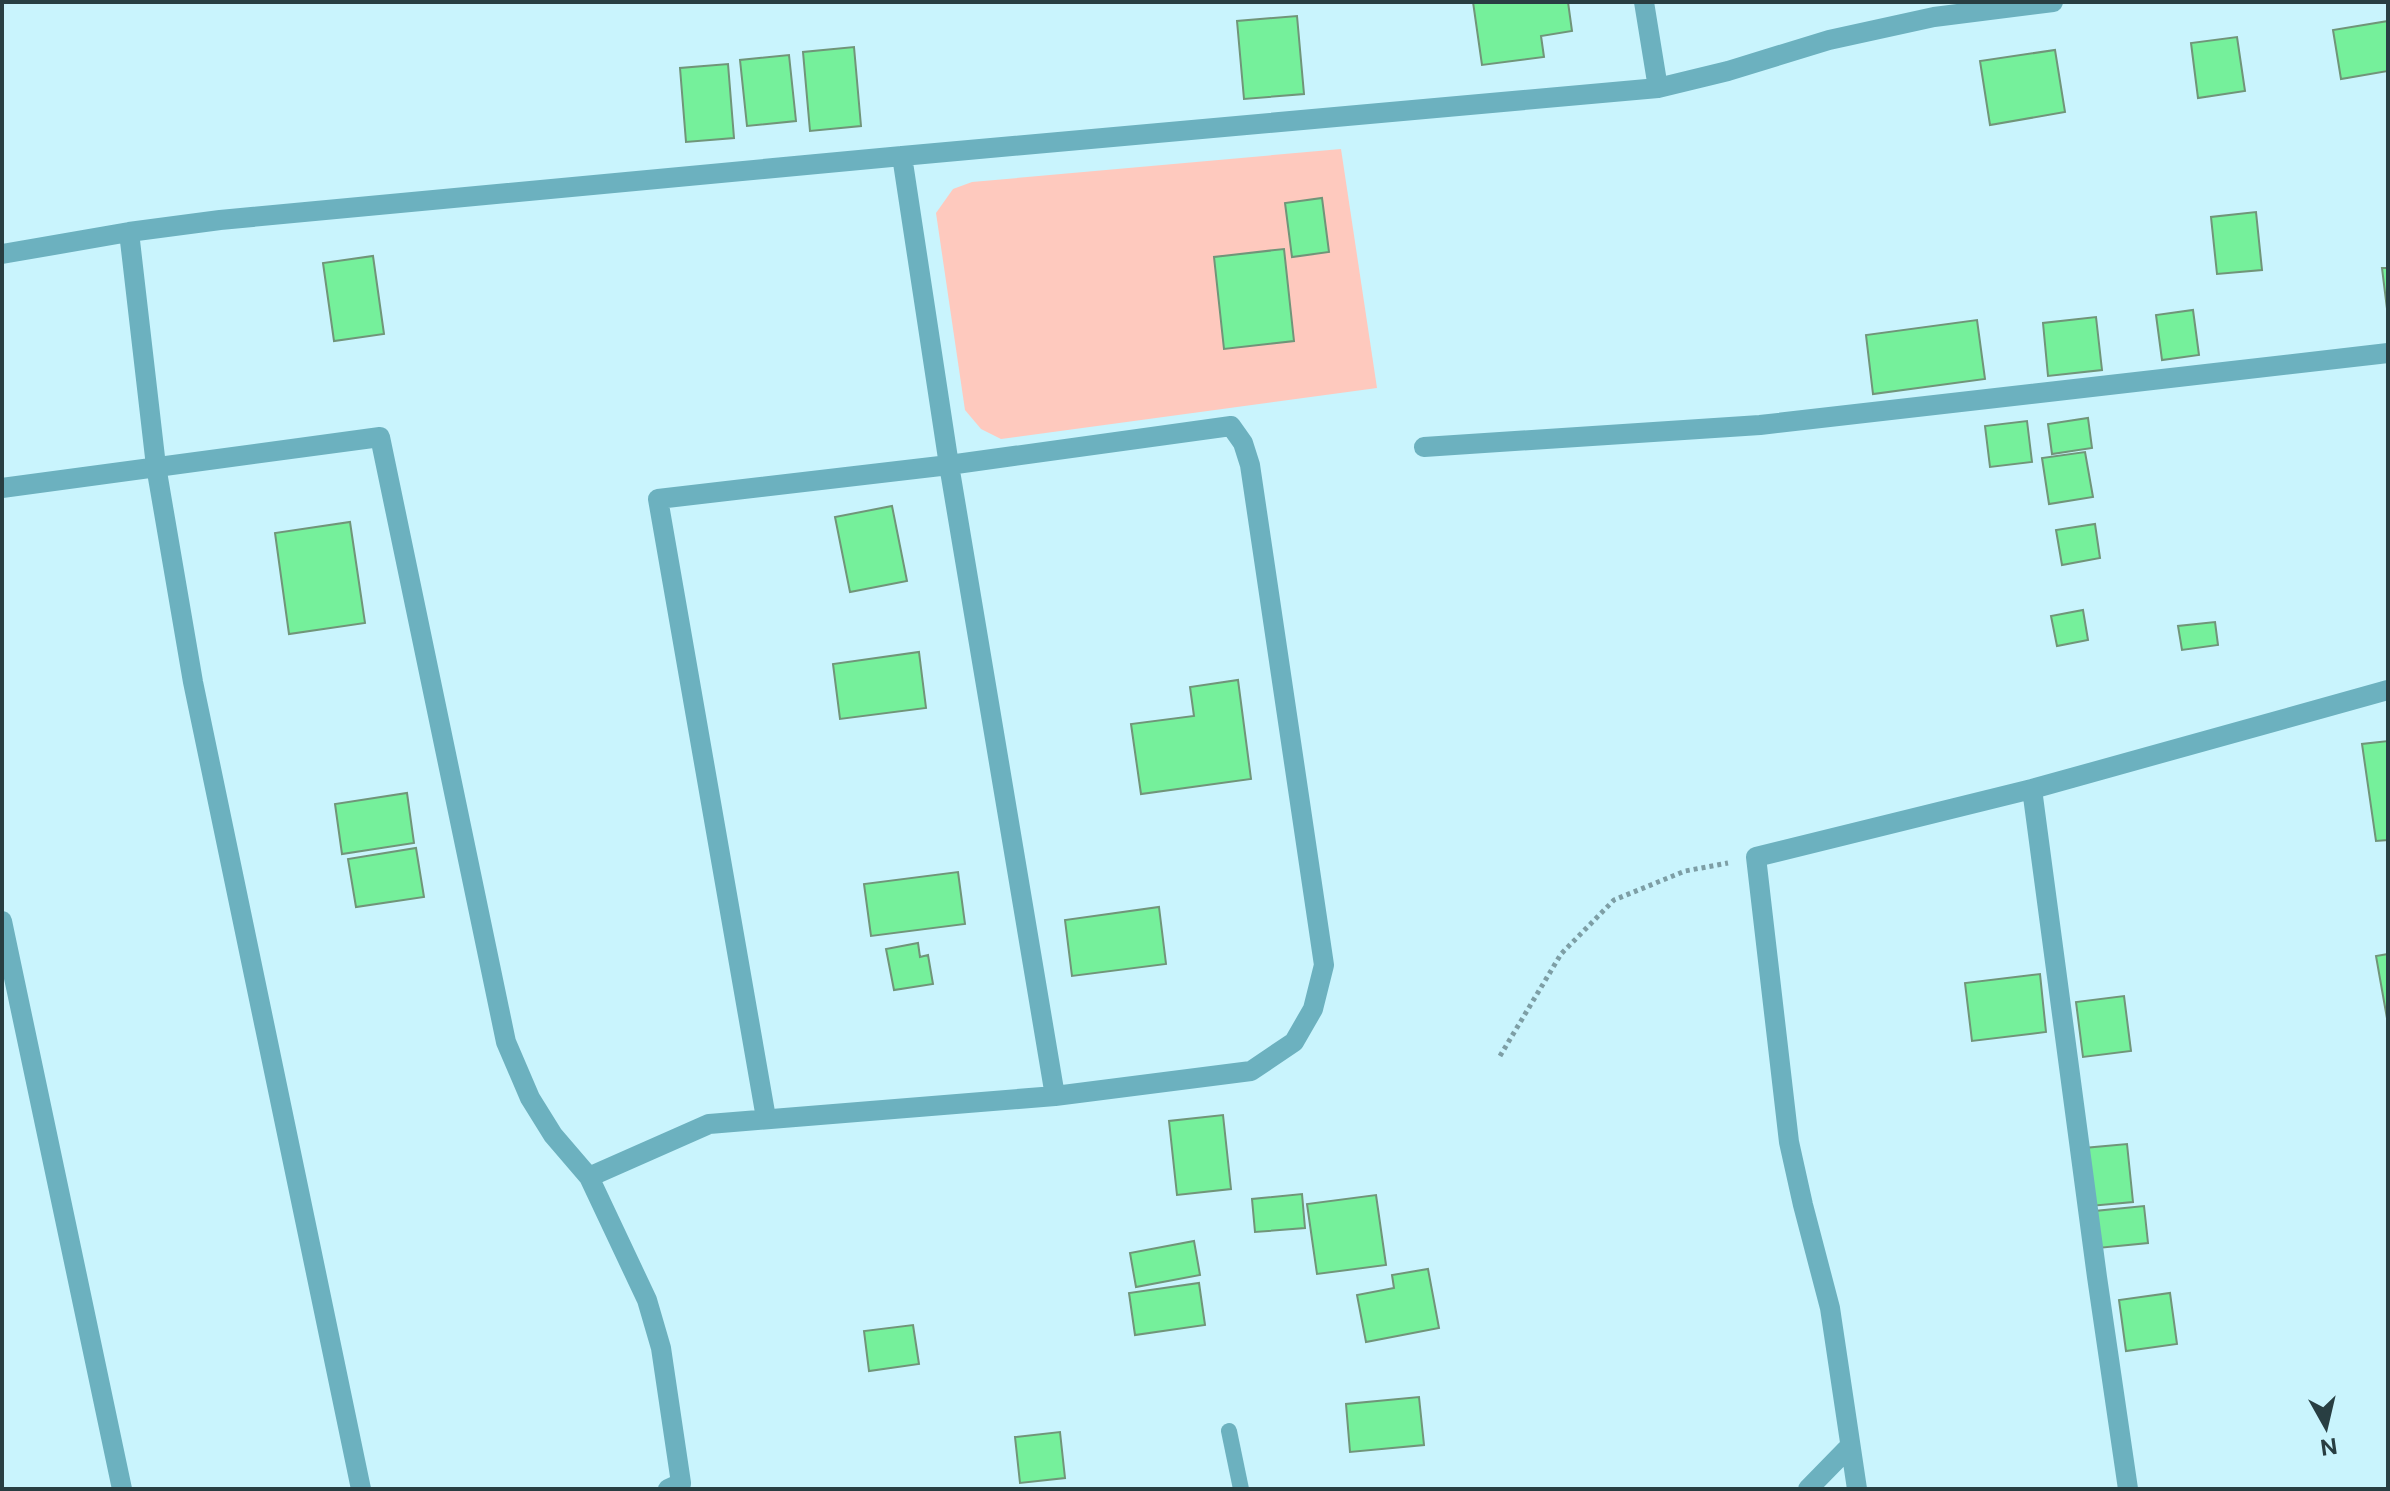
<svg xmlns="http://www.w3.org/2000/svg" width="2390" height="1491" font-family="'Public Sans',sans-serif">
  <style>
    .green { fill: #fec9be }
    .building { fill: #75f09b; stroke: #709579; stroke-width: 2 }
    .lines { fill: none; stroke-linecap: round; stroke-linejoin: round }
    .path { stroke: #7d9ea5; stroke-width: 5; stroke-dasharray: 4 4; stroke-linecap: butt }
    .service { stroke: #6cb1bf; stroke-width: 16 }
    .minor { stroke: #6cb1bf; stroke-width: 20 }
  </style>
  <rect width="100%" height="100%" fill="#c9f4fd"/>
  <path class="green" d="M1341,149L1377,388L1001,439L981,429L965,410L936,213L953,189L972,182Z"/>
  <path class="building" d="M1473,2H1568L1572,31L1541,36L1544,57L1482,65Z
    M1297,16L1304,94L1244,99L1237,21Z
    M2388,21V71L2341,79L2333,30Z
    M2237,37L2245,91L2198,98L2191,43Z
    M854,47L861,126L810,131L803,52Z
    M2055,50L2065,112L1990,125L1980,61Z
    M789,55L796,121L747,126L740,60Z
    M728,64L734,138L686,142L680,68Z
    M1322,198L1329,252L1292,257L1285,203Z
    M2256,212L2262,270L2217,274L2211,217Z
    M1284,249L1294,341L1224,349L1214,257Z
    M373,256L384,334L334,341L323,263Z
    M2382,268H2388V317Z
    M2193,310L2199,355L2162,360L2156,315Z
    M2096,317L2102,370L2048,376L2043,323Z
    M1977,320L1985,379L1873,394L1866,335Z
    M2088,418L2092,448L2052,454L2048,424Z
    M2027,421L2032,462L1990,467L1985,426Z
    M2085,452L2093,497L2049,504L2042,458Z
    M892,506L907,581L850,592L835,517Z
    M350,522L365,623L289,634L275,533Z
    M2095,524L2100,558L2062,565L2056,530Z
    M2083,610L2088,640L2057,646L2051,616Z
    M2215,622L2218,645L2182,650L2178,626Z
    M919,652L926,708L840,719L833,664Z
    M1238,680L1251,779L1141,794L1131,724L1194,716L1190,687Z
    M2388,741V840L2376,841L2362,744Z
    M407,793L414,843L342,854L335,804Z
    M416,848L424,897L356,907L348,859Z
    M958,872L965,924L871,936L864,884Z
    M1159,907L1166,964L1072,976L1065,920Z
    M918,943L920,957L928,955L933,984L894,990L886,949Z
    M2388,954V1024L2376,956Z
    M2040,974L2046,1032L1972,1041L1965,983Z
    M2124,996L2131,1051L2083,1057L2076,1002Z
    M1223,1115L1231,1189L1177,1195L1169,1121Z
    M2127,1144L2133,1202L2090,1206L2084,1148Z
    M1302,1194L1305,1228L1255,1232L1252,1199Z
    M1376,1195L1386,1265L1317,1274L1307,1204Z
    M2144,1206L2148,1243L2098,1248L2095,1211Z
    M1194,1241L1200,1275L1136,1287L1130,1253Z
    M1428,1269L1439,1328L1366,1342L1357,1295L1394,1288L1392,1275Z
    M1199,1283L1205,1325L1135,1335L1129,1293Z
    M2170,1293L2177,1344L2126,1351L2119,1300Z
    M913,1325L919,1364L869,1371L864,1331Z
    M1419,1397L1424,1445L1350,1452L1346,1404Z
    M1060,1432L1065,1478L1020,1483L1015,1437Z"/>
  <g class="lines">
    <path class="path" d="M1500,1056L1561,954L1614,900L1685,871L1728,863"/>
    <path class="service" d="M1229,1431L1241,1489"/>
    <path class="minor" d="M1644,2L1658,88
      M902,156L949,465L1055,1096
      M129,232L156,466L193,682L361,1489
      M2,254L129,232L220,220L902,156L1658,88L1728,71L1829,40L1934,17L2053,2
      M1424,447L1760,425L2388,353
      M2,488L380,437L506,1042L530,1098L553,1135L589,1177L647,1300L661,1348L681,1483L668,1489
      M2032,789L2097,1277L2128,1489
      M2,921L122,1489
      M589,1177L709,1124L1055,1096L1251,1071L1294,1042L1313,1009L1324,965L1250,465L1243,443L1231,426L949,465L658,499L766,1118
      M1808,1489L1850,1446
      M1857,1489L1830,1308L1803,1205L1789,1142L1756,857L2032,789L2388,690"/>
  </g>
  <rect width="2390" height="1491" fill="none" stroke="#283e42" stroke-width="8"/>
  <g transform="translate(2326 1427) rotate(172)" stroke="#c9f4fd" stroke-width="6" paint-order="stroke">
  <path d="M0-6L14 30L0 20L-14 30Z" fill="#283e42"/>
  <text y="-12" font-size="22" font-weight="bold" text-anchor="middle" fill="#283e42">N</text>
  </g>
</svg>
